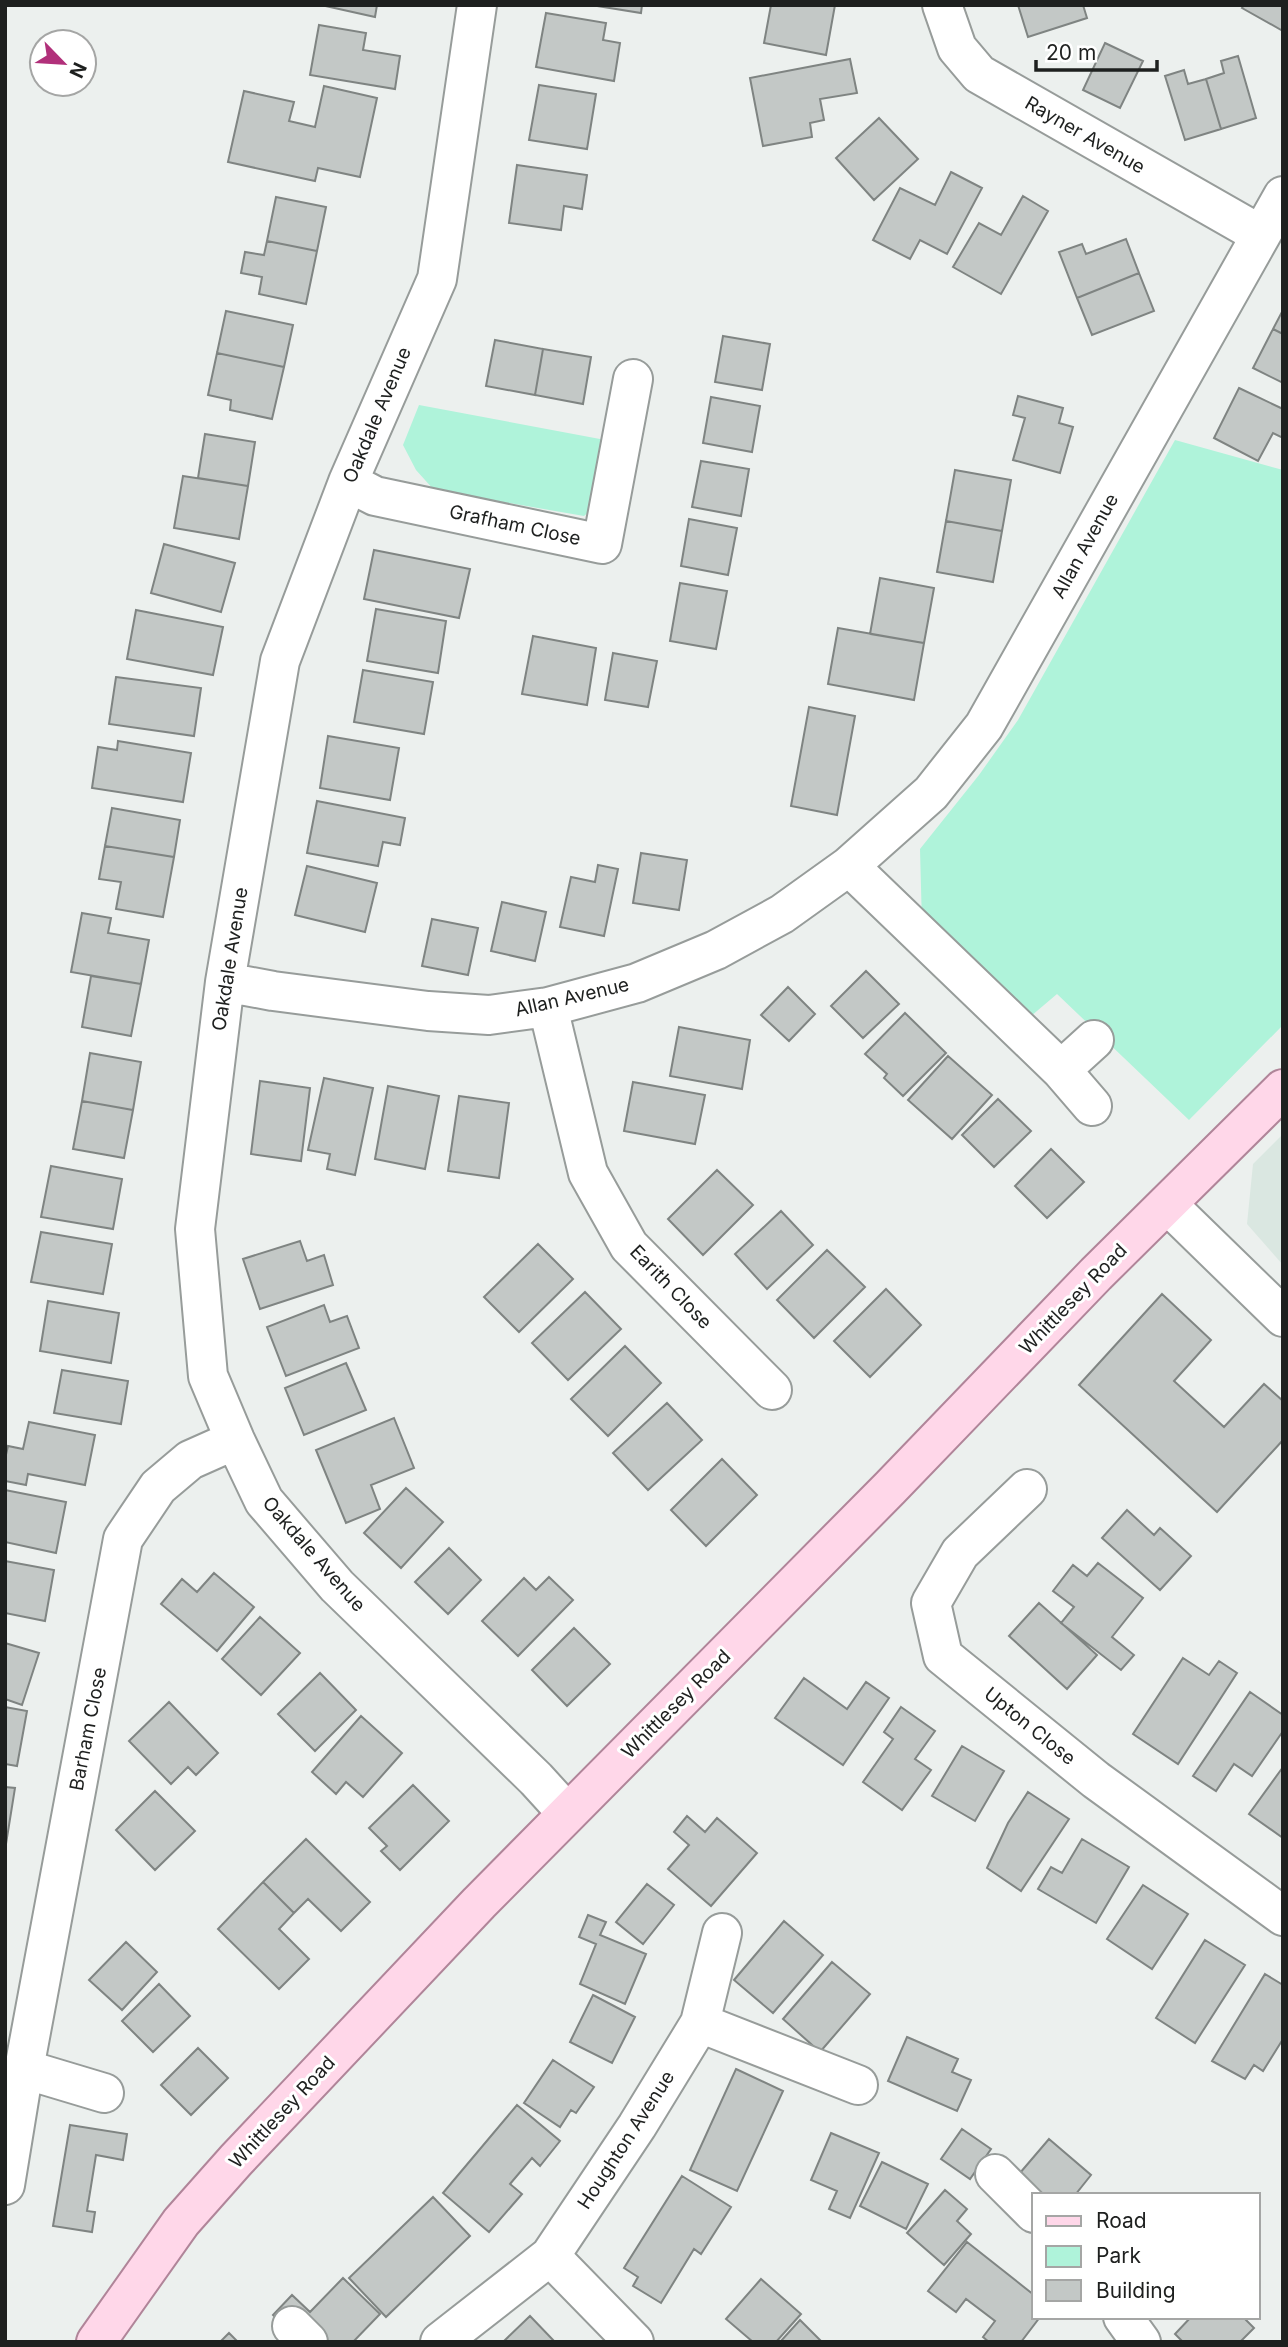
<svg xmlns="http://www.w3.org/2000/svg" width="1288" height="2347" font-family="Inter,sans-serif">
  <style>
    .built { fill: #dae7e1 }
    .green { fill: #aff3da }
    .building { fill: #c3c8c6; stroke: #7f8482; stroke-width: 2 }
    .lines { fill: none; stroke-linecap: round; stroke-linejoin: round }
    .minor-casing { stroke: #979c9a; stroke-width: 42 }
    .major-casing { stroke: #b08599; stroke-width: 42 }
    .minor { stroke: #fff; stroke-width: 38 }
    .major { stroke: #ffd7e9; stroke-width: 38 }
    .labels { text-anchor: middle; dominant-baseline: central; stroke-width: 6; stroke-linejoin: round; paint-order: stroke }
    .street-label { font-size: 19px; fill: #1e201f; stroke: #fff }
  </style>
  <rect width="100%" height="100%" fill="#ecf0ee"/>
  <path class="built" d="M1283,1134V1265L1247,1224L1253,1164Z"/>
  <path class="green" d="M419,405L616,442L604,499L584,516L434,490L416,470L403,445Z
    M1175,440L1283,470V1025L1189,1120L1057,994L1024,1022L922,925L920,849L979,775L1018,720Z"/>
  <path class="building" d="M321,5H377L375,17Z
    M591,5H642L641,13Z
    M771,5H835L826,55L764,43Z
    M1018,5H1083L1087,18L1028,37Z
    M1244,5H1283V31L1242,8Z
    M546,13L606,23L603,40L620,43L614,81L536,67Z
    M319,25L366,33L363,50L400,56L395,89L310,75Z
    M1105,43L1143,61L1120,108L1083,90Z
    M1238,56L1256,118L1221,129L1206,79L1224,73L1221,61Z
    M850,59L857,93L820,99L824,120L810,123L812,137L763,146L750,78Z
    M1184,70L1188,84L1206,79L1221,129L1185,140L1165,76Z
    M539,85L596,94L587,149L529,140Z
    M324,86L377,98L360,177L318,168L315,181L228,162L244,91L294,102L289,121L315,127Z
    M879,118L918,159L874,200L836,158Z
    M517,165L587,175L582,209L564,206L561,230L509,223Z
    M951,172L982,188L947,254L920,240L910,259L873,240L900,188L935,205Z
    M1023,196L1048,211L1001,294L953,267L979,223L1001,235Z
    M276,197L326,207L317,251L267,241Z
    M1126,239L1139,273L1077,298L1059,252L1082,244L1086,254Z
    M267,241L317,251L306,304L259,294L262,277L241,273L245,252L264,255Z
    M1139,273L1154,311L1092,335L1077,298Z
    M1283,310V334L1273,329Z
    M226,311L293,325L284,367L217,353Z
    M1273,329L1283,334V383L1253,368Z
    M723,336L770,344L762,390L715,382Z
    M495,340L543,349L535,395L486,386Z
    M543,349L591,357L583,404L535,395Z
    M217,353L284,367L272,419L230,410L231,400L208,395Z
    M1239,388L1283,409V438L1273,433L1258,461L1214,438Z
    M1018,396L1063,408L1059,423L1073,427L1060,473L1013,460L1025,418L1013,415Z
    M711,397L760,406L752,452L703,443Z
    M205,434L255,442L248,486L198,478Z
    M701,461L749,469L741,516L692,507Z
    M955,470L1011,480L1002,531L946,521Z
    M183,476L248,486L239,539L174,528Z
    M689,519L737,528L728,575L681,566Z
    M946,521L1002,531L993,582L937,572Z
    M164,544L235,563L221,612L151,593Z
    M374,550L470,569L459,618L364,599Z
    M880,578L934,588L924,643L870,634Z
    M680,583L727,591L716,649L670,641Z
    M376,609L446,621L438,673L367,661Z
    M136,610L223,627L213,675L127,659Z
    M838,628L924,643L914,700L828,684Z
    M533,636L596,648L587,705L522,694Z
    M613,653L657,661L648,707L605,700Z
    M363,670L433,682L424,734L354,722Z
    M116,677L201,688L194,736L109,724Z
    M809,707L855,716L837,815L791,806Z
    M328,736L399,748L390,800L320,788Z
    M118,741L191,753L183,802L92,788L98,747L117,750Z
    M317,801L405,818L400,845L383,842L378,866L307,853Z
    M112,808L180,820L174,857L105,846Z
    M105,846L174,857L163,917L116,909L121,882L99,879Z
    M641,853L687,860L679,910L633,903Z
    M598,865L618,869L604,936L560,927L571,877L595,882Z
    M307,866L377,883L365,932L295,915Z
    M502,902L546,912L535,961L491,951Z
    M82,913L111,918L108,933L149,940L141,984L71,972Z
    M432,919L478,928L468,975L422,966Z
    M866,971L899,1004L863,1038L831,1006Z
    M91,976L141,984L131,1036L82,1027Z
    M788,987L815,1014L789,1041L761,1015Z
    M905,1013L946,1053L903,1096L884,1078L887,1074L865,1054Z
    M679,1027L750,1040L742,1089L670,1076Z
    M90,1053L141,1062L133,1110L82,1101Z
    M948,1056L992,1095L952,1139L908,1100Z
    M324,1078L373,1088L355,1175L327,1169L330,1154L308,1150Z
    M260,1081L310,1088L301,1161L251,1154Z
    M633,1082L705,1095L695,1144L624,1131Z
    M388,1086L439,1096L425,1169L375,1159Z
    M459,1096L509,1103L499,1178L448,1171Z
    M998,1099L1031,1131L994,1167L962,1135Z
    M82,1101L133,1110L124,1158L73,1149Z
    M1051,1149L1084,1182L1047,1218L1015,1186Z
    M51,1166L122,1179L113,1229L41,1217Z
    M717,1170L753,1205L703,1255L668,1219Z
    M781,1211L813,1245L767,1289L735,1254Z
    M41,1232L112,1244L103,1294L31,1282Z
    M300,1241L307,1261L324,1255L333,1285L260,1309L243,1259Z
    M538,1244L573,1279L519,1332L484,1297Z
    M827,1250L865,1287L814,1338L777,1300Z
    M886,1289L921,1325L870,1377L834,1341Z
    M585,1292L621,1329L568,1380L532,1343Z
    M1162,1294L1211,1340L1174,1381L1224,1427L1264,1384L1283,1401V1440L1217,1512L1079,1385Z
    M48,1301L119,1313L111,1363L40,1351Z
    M324,1305L330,1322L347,1316L359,1348L286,1376L267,1327Z
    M625,1346L661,1383L608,1436L571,1399Z
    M346,1363L366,1410L304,1435L285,1388Z
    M62,1370L128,1381L121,1424L54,1413Z
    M667,1403L702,1440L648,1490L613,1453Z
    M394,1418L414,1468L371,1485L380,1509L346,1523L316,1450Z
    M29,1422L95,1435L85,1485L28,1474L26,1485L5,1481V1459L8,1446L23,1449Z
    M722,1459L757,1495L706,1546L671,1510Z
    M406,1488L443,1522L401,1568L364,1533Z
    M5,1490L66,1502L56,1553L5,1542Z
    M1127,1510L1154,1535L1160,1528L1191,1556L1160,1590L1102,1538Z
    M449,1548L481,1580L448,1614L415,1582Z
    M5,1561L54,1570L45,1621L5,1613Z
    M1098,1563L1143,1598L1112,1637L1134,1655L1121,1670L1061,1623L1074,1607L1053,1591L1073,1565L1087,1576Z
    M214,1573L254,1607L217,1651L161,1604L182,1579L197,1592Z
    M549,1577L573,1600L518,1656L482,1621L524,1578L536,1590Z
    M1039,1603L1097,1655L1067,1689L1009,1636Z
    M260,1617L300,1653L261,1695L222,1659Z
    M574,1628L610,1664L567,1706L532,1670Z
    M5,1643L39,1653L22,1705L5,1699Z
    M1183,1658L1209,1675L1219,1661L1237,1673L1178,1764L1133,1734Z
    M320,1673L356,1710L315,1751L278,1714Z
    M804,1678L847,1709L866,1682L889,1698L843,1765L775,1718Z
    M1250,1692L1283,1715V1736L1281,1734L1252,1776L1234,1764L1216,1791L1193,1776Z
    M169,1702L218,1753L196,1775L188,1767L171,1784L129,1741Z
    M5,1707L27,1711L17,1766L5,1764Z
    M901,1707L935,1731L915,1759L931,1770L902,1810L863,1782L893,1739L884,1732Z
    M361,1716L402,1753L363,1797L346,1782L336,1794L312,1772Z
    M962,1746L1004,1771L975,1821L932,1796Z
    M1283,1767V1838L1249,1814Z
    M413,1785L449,1821L400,1870L381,1851L387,1846L369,1828Z
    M5,1787L15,1788L6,1844H5Z
    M155,1791L195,1831L155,1870L116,1830Z
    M1028,1792L1069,1819L1021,1891L987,1868L1008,1823Z
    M687,1816L705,1832L717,1818L757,1853L711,1906L668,1869L689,1845L674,1832Z
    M306,1839L370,1902L341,1931L308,1899L294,1913L263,1882Z
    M1082,1839L1129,1867L1096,1923L1038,1889L1051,1867L1062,1873Z
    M263,1882L294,1913L279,1929L309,1959L279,1989L218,1929Z
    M647,1884L674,1905L643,1944L616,1922Z
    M1143,1885L1188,1914L1152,1969L1107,1939Z
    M588,1915L606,1922L600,1935L646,1954L625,2004L580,1984L596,1944L579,1937Z
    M784,1921L823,1955L773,2013L734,1980Z
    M1205,1940L1245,1965L1195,2043L1156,2018Z
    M126,1942L157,1972L122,2010L89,1980Z
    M832,1962L870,1994L820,2052L783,2019Z
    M1265,1974L1283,1985V2039L1263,2071L1254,2065L1245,2079L1212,2061Z
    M159,1984L190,2016L153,2052L122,2021Z
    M593,1995L635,2017L612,2063L570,2042Z
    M907,2037L958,2059L952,2072L971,2080L957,2111L888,2081Z
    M198,2048L228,2078L191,2115L161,2085Z
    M553,2060L594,2087L576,2113L571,2110L560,2127L524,2103Z
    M736,2069L783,2091L737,2191L690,2170Z
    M517,2105L560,2141L540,2166L532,2158L510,2184L522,2194L489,2232L443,2193Z
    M70,2125L127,2134L123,2160L96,2155L87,2211L95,2212L92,2232L53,2226Z
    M962,2129L991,2149L970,2179L941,2159Z
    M831,2133L879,2153L850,2218L829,2209L837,2191L811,2180Z
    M1049,2139L1091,2175L1075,2195H1034L1014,2180Z
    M882,2162L928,2184L906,2229L860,2206Z
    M682,2176L731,2207L701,2254L694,2249L661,2303L633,2286L638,2277L624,2268Z
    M945,2190L967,2209L957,2221L971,2234L944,2265L907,2233Z
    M433,2197L470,2236L386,2317L349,2278Z
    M967,2242L1034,2295V2317H1040L1021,2342H989L983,2337L995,2321L966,2299L956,2312L928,2291Z
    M343,2278L380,2314L353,2342H329L313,2327L299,2341L273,2315L292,2295L310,2312Z
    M761,2279L801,2314L776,2342H753L726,2319Z
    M530,2316L555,2342H503Z
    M1191,2317H1243L1254,2328L1240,2342H1183L1175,2334Z
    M800,2320L822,2342H780Z
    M229,2333L238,2342H220Z"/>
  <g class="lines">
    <g class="minor-casing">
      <path id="minor" d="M477,5L437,279L348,482L280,661L225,982L195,1229L208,1376L235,1440L264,1501L337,1586L536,1779L567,1813
        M942,5L957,48L979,74L1261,235
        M348,482L375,496L602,544L633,379
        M849,866L1061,1070L1092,1106
        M225,982L273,991L428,1011L489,1015L548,1007L637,983L716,950L782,914L849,866L931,793L984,726L1283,196
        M548,1007L588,1173L629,1246L772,1390
        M1061,1070L1094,1040
        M1168,1205L1283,1317
        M1027,1489L960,1553L931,1603L943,1656L1096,1780L1283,1916
        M722,1933L700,2023L858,2085
        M24,2069L104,2093
        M995,2174L1034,2213
        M5,2185L24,2069L123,1539L158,1487L190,1460L235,1440
        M550,2256L634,2342
        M1123,2317L1141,2342
        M292,2326L308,2342
        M440,2342L550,2256L637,2126L700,2023"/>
    </g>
    <g class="major-casing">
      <path id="major" d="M96,2342L181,2222L236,2160L479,1903L890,1488L1096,1274L1283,1089"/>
    </g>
    <use href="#minor" class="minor"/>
    <use href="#major" class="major"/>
  </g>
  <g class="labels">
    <g class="street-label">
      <text transform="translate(1085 135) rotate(30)">Rayner Avenue</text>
      <text transform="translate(377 415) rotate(-67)">Oakdale Avenue</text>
      <text transform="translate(515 525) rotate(12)">Grafham Close</text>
      <text transform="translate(1085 546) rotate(-61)">Allan Avenue</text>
      <text transform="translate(230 959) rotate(-81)">Oakdale Avenue</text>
      <text transform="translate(572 997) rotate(-13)">Allan Avenue</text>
      <text transform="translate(671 1287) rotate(46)">Earith Close</text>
      <text transform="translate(1073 1299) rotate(-46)">Whittlesey Road</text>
      <text transform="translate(314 1554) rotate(49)">Oakdale Avenue</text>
      <text transform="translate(676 1704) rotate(-45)">Whittlesey Road</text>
      <text transform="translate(1030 1726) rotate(39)">Upton Close</text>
      <text transform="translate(88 1729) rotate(-79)">Barham Close</text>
      <text transform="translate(282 2112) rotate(-47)">Whittlesey Road</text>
      <text transform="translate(626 2140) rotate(-57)">Houghton Avenue</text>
    </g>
  </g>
  <rect width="1288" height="2347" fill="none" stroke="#1e201f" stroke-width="14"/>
  <rect x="1032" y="2193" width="228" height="126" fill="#ffffff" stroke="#a5a6a5" stroke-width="2"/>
  <rect x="1046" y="2216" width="35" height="10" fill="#ffd7e9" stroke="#a5a6a5" stroke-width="2"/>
  <text x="1096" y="2228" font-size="21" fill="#1e201f">Road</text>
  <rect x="1046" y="2246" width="35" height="21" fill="#aff3da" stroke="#a5a6a5" stroke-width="2"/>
  <text x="1096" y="2263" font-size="21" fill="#1e201f">Park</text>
  <rect x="1046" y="2280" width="35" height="21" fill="#c3c8c6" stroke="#a5a6a5" stroke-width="2"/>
  <text x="1096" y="2298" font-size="21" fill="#1e201f">Building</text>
  <g transform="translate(63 63) rotate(115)"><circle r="33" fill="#ffffff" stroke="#a5a6a5" stroke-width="2"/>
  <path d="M0-5L12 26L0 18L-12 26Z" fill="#b1307a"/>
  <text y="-10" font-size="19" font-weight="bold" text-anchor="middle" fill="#1e201f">N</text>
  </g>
  <path d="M1036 60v10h121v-10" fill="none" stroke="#1e201f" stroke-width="3.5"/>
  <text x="1046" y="60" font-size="21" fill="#1e201f" stroke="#ffffff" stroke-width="5" paint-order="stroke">20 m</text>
</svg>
